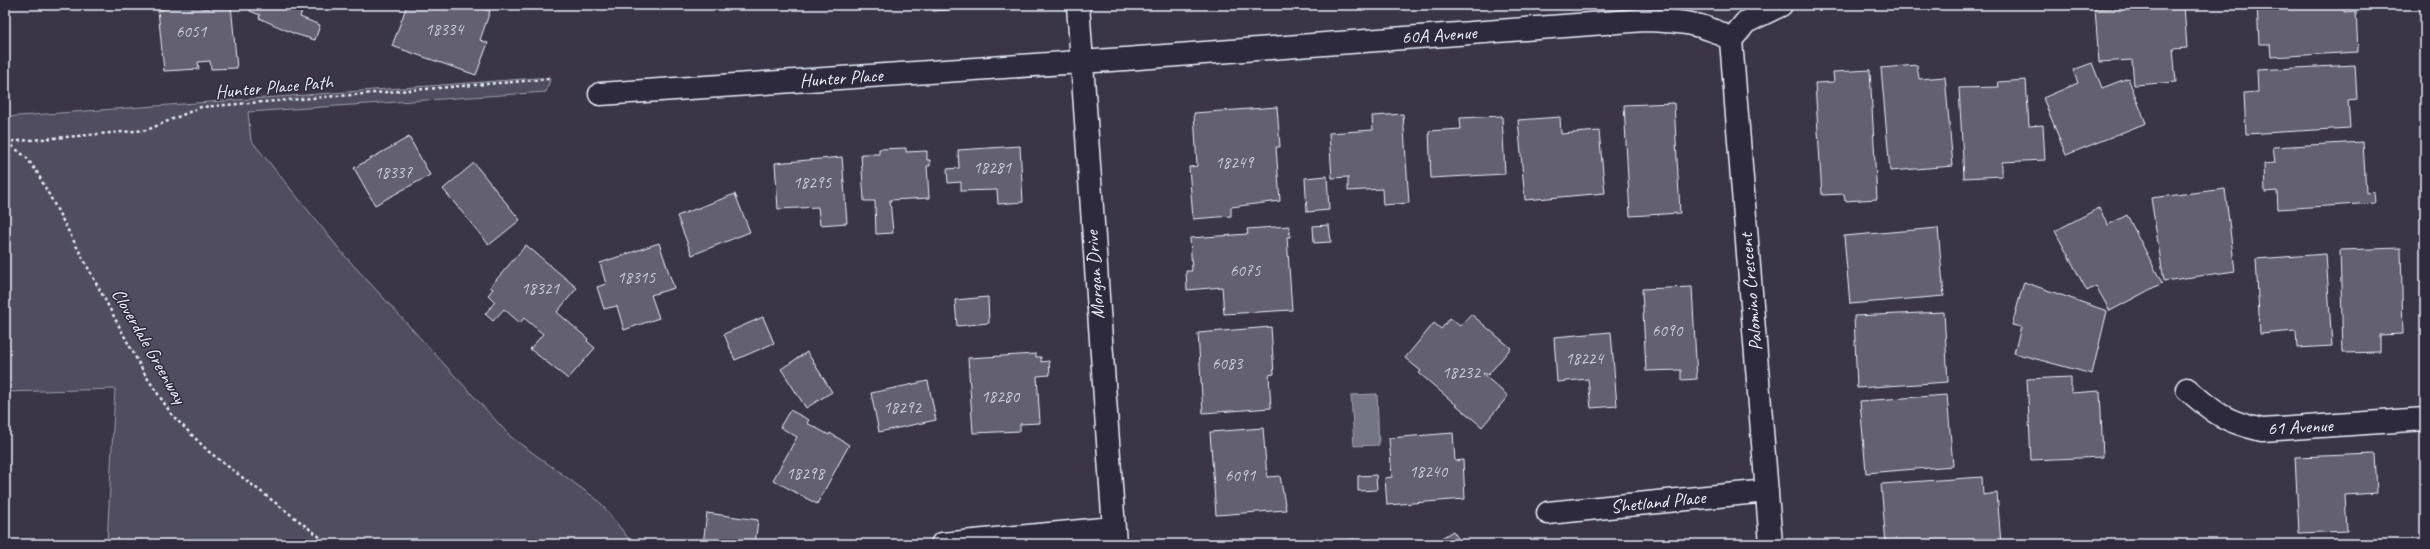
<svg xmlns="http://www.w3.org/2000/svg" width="2430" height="549" font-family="Caveat,sans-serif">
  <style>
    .green { fill: #504e5f; stroke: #9ca0ac }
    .water { fill: #737482; stroke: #a2a6b1 }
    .building { fill: #636171; stroke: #e8f1f8 }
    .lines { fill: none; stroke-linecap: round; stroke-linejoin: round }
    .minor-casing { stroke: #e8f1f8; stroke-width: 25 }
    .path { stroke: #e8f1f8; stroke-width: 2.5; stroke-dasharray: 3 3; stroke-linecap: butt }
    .minor { stroke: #2f2a3d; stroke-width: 22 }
    .labels { text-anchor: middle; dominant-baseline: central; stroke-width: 3; stroke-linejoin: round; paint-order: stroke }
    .number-label { font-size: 17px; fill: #c7cdd6 }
    .street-label { font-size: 19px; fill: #e8f1f8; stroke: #2f2a3d }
  </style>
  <rect width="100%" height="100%" fill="#3a3648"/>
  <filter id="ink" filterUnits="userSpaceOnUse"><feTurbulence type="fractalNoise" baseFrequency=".025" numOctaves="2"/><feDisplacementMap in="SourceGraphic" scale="8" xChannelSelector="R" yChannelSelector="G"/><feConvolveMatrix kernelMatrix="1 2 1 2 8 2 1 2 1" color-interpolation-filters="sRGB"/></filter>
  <g filter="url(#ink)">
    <path class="green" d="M551,77L546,92L248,112L251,140L345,256L511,437L599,501L633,544H107L115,389L5,392V117Z"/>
    <path class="water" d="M1377,394L1379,445L1354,446L1351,395Z"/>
    <path class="building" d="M163,5H197L204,9L210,8V5H231L237,68L211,69L210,61L198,62L199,69L164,71L158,10H163Z
      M251,5H304L300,17L320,25L315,40L295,34L259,18L260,15L250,11Z
      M407,5H471L490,11L480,40L488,43L476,75L392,46Z
      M919,5H997L995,7L933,11V8L919,9Z
      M2148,5H2184L2187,48L2173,49L2176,82L2134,85L2132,60L2099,62L2095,9Z
      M2257,5H2344V12L2356,11L2358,52L2271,57L2270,44H2259Z
      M2092,63L2102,88L2128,78L2146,123L2066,155L2043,98L2078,83L2073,70Z
      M1917,65L1919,79L1945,77L1953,166L1890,171L1881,68Z
      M2355,65L2357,99L2348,100L2350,128L2246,134L2244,93L2258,92L2257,70Z
      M1870,70L1877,199L1845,201L1844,194L1822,195L1815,83L1834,82L1833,72Z
      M2026,80L2029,126L2043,125L2045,160L2002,162V176L1964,178L1959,88L1999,87L1998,82Z
      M1674,103L1680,213L1630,216L1624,105Z
      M1277,107L1280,147H1276L1280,201L1231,207V216L1193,219L1189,167L1197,166L1194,113Z
      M1403,114L1409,203L1383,205L1382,189L1348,191V177L1332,178L1329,133L1373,130L1372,116Z
      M1502,116L1505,174L1431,178L1429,131L1461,129L1460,118Z
      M1560,117L1561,134L1599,131L1605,193L1525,200L1518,120Z
      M409,137L430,175L375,205L354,168Z
      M2363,142L2366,193L2374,192L2375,203L2278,209L2277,191L2265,192L2264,164L2275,163L2273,147Z
      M1020,146L1023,202L998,204L997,190L961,191V182L948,183L947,169L959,168L958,150Z
      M906,148V152L927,151V160H930V166H927L929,198L890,200L893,233L876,234L875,201H864L861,154H879V149Z
      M842,157L847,223L820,225L818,207L778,209L775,163Z
      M474,163L520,220L489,245L443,189Z
      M1327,176L1329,210L1307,212L1305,178Z
      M2225,189L2235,271L2164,281L2151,198Z
      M735,194L750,232L692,255L677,216Z
      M2099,208L2108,225L2127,215L2162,283L2110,311L2096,286L2087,291L2055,231Z
      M1329,225L1331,242L1314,243L1313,226Z
      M1289,226L1290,237H1287L1292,310L1224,314L1222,287L1187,290L1186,271H1192L1190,238L1248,234L1247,229Z
      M1938,228L1944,296L1850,304L1844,236Z
      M659,243L674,288L651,295L659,318L624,330L617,306L604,309L597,287L606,284L600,263Z
      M526,245L577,288L557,312L588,339L587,341L595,348L568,379L530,349L543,334L524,318L520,323L504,309L493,321L485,314L495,302L488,295L493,289L490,287Z
      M2401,248L2403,334L2380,335V352L2343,353L2340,250Z
      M2326,254L2332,346L2297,348L2296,331L2260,334L2256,259Z
      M2024,282L2107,311L2092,374L2014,353L2021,327L2012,325Z
      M1692,287L1697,379L1681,380V370L1646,371L1642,289Z
      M988,297L989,323L957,326L955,300Z
      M1944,312L1948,382L1857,388L1854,316Z
      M1471,314L1511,348L1488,375L1484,373L1483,374L1508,396L1482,427L1419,373L1421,371L1405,358L1434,323L1441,329L1450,318L1460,326Z
      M763,317L774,343L735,360L724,334Z
      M1271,327L1274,374L1269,375L1271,408L1203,413L1198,333Z
      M1611,332L1617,406L1591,408L1588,379L1557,382L1554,337Z
      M807,352L832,392L806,408L781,369Z
      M1036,354V357H1041V362L1049,361L1050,375L1037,376L1040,423L1020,424V431L973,433L968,358Z
      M2071,377V393L2100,391L2103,457L2031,460L2027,379Z
      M928,381L936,420L879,432L871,393Z
      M1947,395L1953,466L1866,473L1860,401Z
      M790,410L809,420L807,423L829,435L830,433L849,445L817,504L773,480L797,437L780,427Z
      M1263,428L1267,477L1280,476L1286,510L1216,515L1210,432Z
      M1453,433L1455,461L1463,460L1465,499L1387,505L1385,478L1392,477L1389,438Z
      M2375,454L2377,493L2345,495L2347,531L2299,533L2295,457Z
      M1376,475L1377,490L1358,491V476Z
      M1982,477L1983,495L1997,493L2001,544H1886L1881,484Z
      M707,513L758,520L755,544H703Z
      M1453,531L1462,544H1432Z
      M1354,539V544H1337V542Z"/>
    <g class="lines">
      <g class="minor-casing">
        <path id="minor" d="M1078,5L1115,544
          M1731,40L1771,544
          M1731,40L1746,22L1781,5
          M600,94L1125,59L1644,20C1675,21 1705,22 1731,40
          M2187,389C2214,413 2226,422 2262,430L2425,419
          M1548,513L1767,491
          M942,544L1113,528"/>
      </g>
      <path class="path" d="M6,142L147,130L201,107L549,79
        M7,142L26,157L37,172L144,373L172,415L208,451L329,544"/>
      <use href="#minor" class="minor"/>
    </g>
  </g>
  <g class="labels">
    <g class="number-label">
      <text x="444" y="29">18334</text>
      <text x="191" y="31">6051</text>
      <text x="1234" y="162">18249</text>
      <text x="992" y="167">18281</text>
      <text x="393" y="172">18337</text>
      <text x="812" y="182">18295</text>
      <text x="1245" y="270">6075</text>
      <text x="636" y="277">18315</text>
      <text x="540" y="288">18321</text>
      <text x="1667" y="330">6090</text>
      <text x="1584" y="358">18224</text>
      <text x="1227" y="363">6083</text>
      <text x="1461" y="372">18232</text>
      <text x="1000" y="396">18280</text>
      <text x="902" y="407">18292</text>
      <text x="1428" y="471">18240</text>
      <text x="805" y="473">18298</text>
      <text x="1240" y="475">6091</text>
    </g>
    <g class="street-label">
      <text transform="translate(1439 35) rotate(-4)">60A Avenue</text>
      <text transform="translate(841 78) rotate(-4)">Hunter Place</text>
      <text transform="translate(274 87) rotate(-5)">Hunter Place Path</text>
      <text transform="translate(1095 275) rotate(-94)">Morgan Drive</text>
      <text transform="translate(1751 292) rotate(-95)">Palomino Crescent</text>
      <text transform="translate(149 346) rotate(60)">Cloverdale Greenway</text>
      <text transform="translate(2300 427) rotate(-3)">61 Avenue</text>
      <text transform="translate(1658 502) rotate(-6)">Shetland Place</text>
    </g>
  </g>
  <rect width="2430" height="549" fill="none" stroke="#2f2a3d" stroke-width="20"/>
  <rect x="10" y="10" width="2410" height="529" fill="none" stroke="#e8f1f8" stroke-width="1.5" filter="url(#ink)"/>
</svg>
